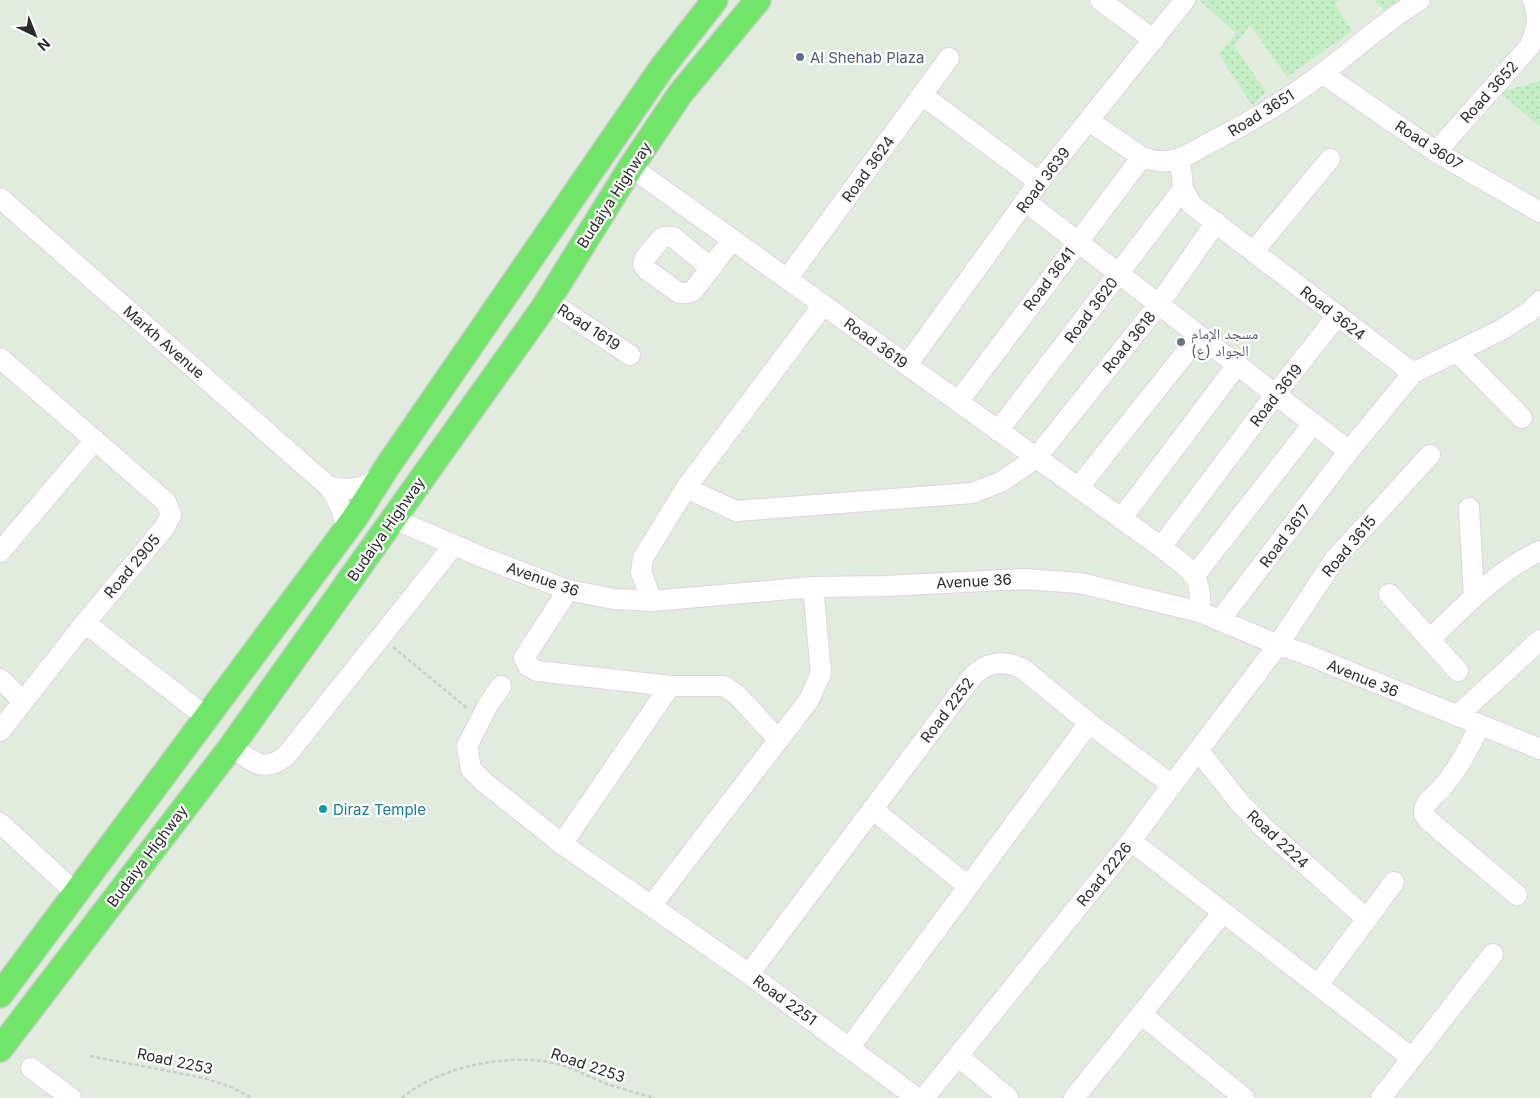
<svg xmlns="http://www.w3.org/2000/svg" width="1540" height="1098" font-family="Inter,'Noto Naskh Arabic',sans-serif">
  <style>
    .sand { fill: url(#sand-dots) }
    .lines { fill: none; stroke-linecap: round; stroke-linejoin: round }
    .minor-casing { stroke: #e2d3e2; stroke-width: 22 }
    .major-casing { stroke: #ccc; stroke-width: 28 }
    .path { stroke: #ccc; stroke-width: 2.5; stroke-dasharray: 4 2.5; stroke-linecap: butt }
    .minor { stroke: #fff; stroke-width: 20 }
    .major { stroke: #70e569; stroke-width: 25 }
    .service-dot { fill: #5c6f8a; stroke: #fff; stroke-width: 2 }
    .worship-dot { fill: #6b7280; stroke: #fff; stroke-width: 2 }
    .culture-dot { fill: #0f9aa8; stroke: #fff; stroke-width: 2 }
    .labels { text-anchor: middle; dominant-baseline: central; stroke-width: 4.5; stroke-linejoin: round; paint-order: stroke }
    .service-label { font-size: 15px; fill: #4e5e75; stroke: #fff; text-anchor: start }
    .street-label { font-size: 15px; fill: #2b2b2b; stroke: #fff }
    .worship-label { font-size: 15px; fill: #5b616d; stroke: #fff; text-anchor: start }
    .culture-label { font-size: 15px; fill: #0d838f; stroke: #fff; text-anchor: start }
  </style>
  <defs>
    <pattern id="sand-dots" width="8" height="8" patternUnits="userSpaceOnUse" patternTransform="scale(1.25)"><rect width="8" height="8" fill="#c4eec5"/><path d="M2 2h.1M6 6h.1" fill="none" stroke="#a9cca9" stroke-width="1.8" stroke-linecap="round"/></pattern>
  </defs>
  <rect width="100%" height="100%" fill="#e1ebde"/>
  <path class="sand" d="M1199,0H1339L1335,5L1352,31L1287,77L1250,25L1234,46L1266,92L1252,105L1219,54L1236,33Z
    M1374,0H1398L1384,10Z
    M1540,81V127L1500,92Z"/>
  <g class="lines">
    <g class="minor-casing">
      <path id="minor" d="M1100,0L1154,40
        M1322,73L1436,152L1540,212
        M922,95L1039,182
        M1089,121L1142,157C1150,160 1159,162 1168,161C1183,160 1199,148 1213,141C1251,122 1288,99 1323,73C1355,49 1385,21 1420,0
        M1436,152L1529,47C1537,31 1540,17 1533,0
        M1180,158L1183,189L1192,205L1413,373
        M631,167L1161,547C1189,570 1203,572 1200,612
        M0,198L328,486C339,499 344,512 346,530
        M1026,202L1349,451
        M1254,251L1330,159
        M711,268L673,237H665L661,239L645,258L643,264L647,270L679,293H688L693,291L732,240
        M787,279L949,58
        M547,300L630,355
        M1457,352L1522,418
        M0,358L166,502L171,515L164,528L85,623L0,731
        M907,365L1039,182L1185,0
        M958,402L1142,157
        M998,431L1183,189
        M328,486C347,492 367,489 381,474
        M686,488L736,511L972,493L1001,482L1036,458L1159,304L1216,222
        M1078,488L1199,336
        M1469,508L1474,597
        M394,519L482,557L568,590L614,599L652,601L813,587L885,586L1024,579L1080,583L1200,612L1278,645L1303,653L1540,749
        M1121,519L1237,365
        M1161,547L1275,395L1337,316
        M0,552L95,440
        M1195,575L1313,424
        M568,590L524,658L528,666L537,671L670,686H724L737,695L778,739
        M1389,594L1458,671
        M652,601L641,572L643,558L686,488L823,305
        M1220,620L1349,451L1413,373L1501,330L1529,312L1540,301
        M85,623L206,717
        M1430,639C1464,607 1496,571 1540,551
        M0,679L23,701
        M501,686L488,705L467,746L471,769L484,782L562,844L749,974L917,1098
        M1457,716L1540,640
        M1480,725C1469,749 1458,769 1441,789C1434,796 1423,803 1424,814L1428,820L1517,895
        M231,747C254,761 262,774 286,756L454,545
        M1198,750L1240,803L1263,827L1367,919
        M872,809L968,886
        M0,823L76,893
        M1131,841L1412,1058
        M562,844L670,686
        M651,906L809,700L821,673L813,587
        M749,974L971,678C985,662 1003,659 1023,669L1089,723L1172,785
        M1318,985L1394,882
        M1141,1014L1244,1098
        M849,1048L1089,723
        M958,1056L1008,1098
        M31,1068L71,1098
        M924,1098L1131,841L1172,785L1278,645L1334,560L1430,455
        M1074,1098L1223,912
        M1381,1098L1493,954"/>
    </g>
    <g class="major-casing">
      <path id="major" d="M0,995L354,519L385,470L661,69L715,0
        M0,1049L231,747L544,307L631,167L680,94L758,0"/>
    </g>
    <path class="path" d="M393,647L468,709
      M90,1056L204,1078L231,1087L252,1098
      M402,1098C439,1066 514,1051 561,1065C577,1070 592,1078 607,1084C623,1089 639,1094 655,1098"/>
    <use href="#minor" class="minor"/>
    <use href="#major" class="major"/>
  </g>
  <circle class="service-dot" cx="800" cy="57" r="5"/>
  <circle class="worship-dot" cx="1181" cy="342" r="5"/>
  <circle class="culture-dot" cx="323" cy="809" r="5"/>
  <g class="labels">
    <g class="service-label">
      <text x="810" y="57">Al Shehab Plaza</text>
    </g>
    <g class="street-label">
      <text transform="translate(1489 92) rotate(-48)">Road 3652</text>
      <text transform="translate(1261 113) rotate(-32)">Road 3651</text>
      <text transform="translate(1429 145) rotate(33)">Road 3607</text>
      <text transform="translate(868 169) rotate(-54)">Road 3624</text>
      <text transform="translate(1043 180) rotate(-53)">Road 3639</text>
      <text transform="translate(614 195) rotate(-57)">Budaiya Highway</text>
      <text transform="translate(1049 279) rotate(-53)">Road 3641</text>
      <text transform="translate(1091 310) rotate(-53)">Road 3620</text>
      <text transform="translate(1333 313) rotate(38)">Road 3624</text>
      <text transform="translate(589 327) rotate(33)">Road 1619</text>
      <text transform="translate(164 342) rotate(41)">Markh Avenue</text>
      <text transform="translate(1129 342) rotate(-51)">Road 3618</text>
      <text transform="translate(876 343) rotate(36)">Road 3619</text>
      <text transform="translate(1276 395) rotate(-52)">Road 3619</text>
      <text transform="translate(386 529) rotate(-55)">Budaiya Highway</text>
      <text transform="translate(1285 536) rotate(-53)">Road 3617</text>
      <text transform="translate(1349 546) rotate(-50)">Road 3615</text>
      <text transform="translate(132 566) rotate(-50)">Road 2905</text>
      <text transform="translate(543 579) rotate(19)">Avenue 36</text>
      <text transform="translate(974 581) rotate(-3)">Avenue 36</text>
      <text transform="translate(1363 678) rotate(22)">Avenue 36</text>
      <text transform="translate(947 710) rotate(-53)">Road 2252</text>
      <text transform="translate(1278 839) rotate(43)">Road 2224</text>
      <text transform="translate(147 856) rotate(-53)">Budaiya Highway</text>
      <text transform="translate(1104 874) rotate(-51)">Road 2226</text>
      <text transform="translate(785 1000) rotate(36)">Road 2251</text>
      <text transform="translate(175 1061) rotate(12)">Road 2253</text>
      <text transform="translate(588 1065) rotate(19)">Road 2253</text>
    </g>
    <g class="worship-label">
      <text x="1191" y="333">مسجد الإمام<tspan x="1191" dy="17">الجواد (ع)</tspan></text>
    </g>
    <g class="culture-label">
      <text x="333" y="809">Diraz Temple</text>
    </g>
  </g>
  <g transform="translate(35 35) rotate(137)" stroke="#ffffff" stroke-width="4" paint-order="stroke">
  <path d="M0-4L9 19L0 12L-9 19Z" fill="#2b2b2b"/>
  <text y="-8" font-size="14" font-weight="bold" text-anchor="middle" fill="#2b2b2b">N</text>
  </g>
</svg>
